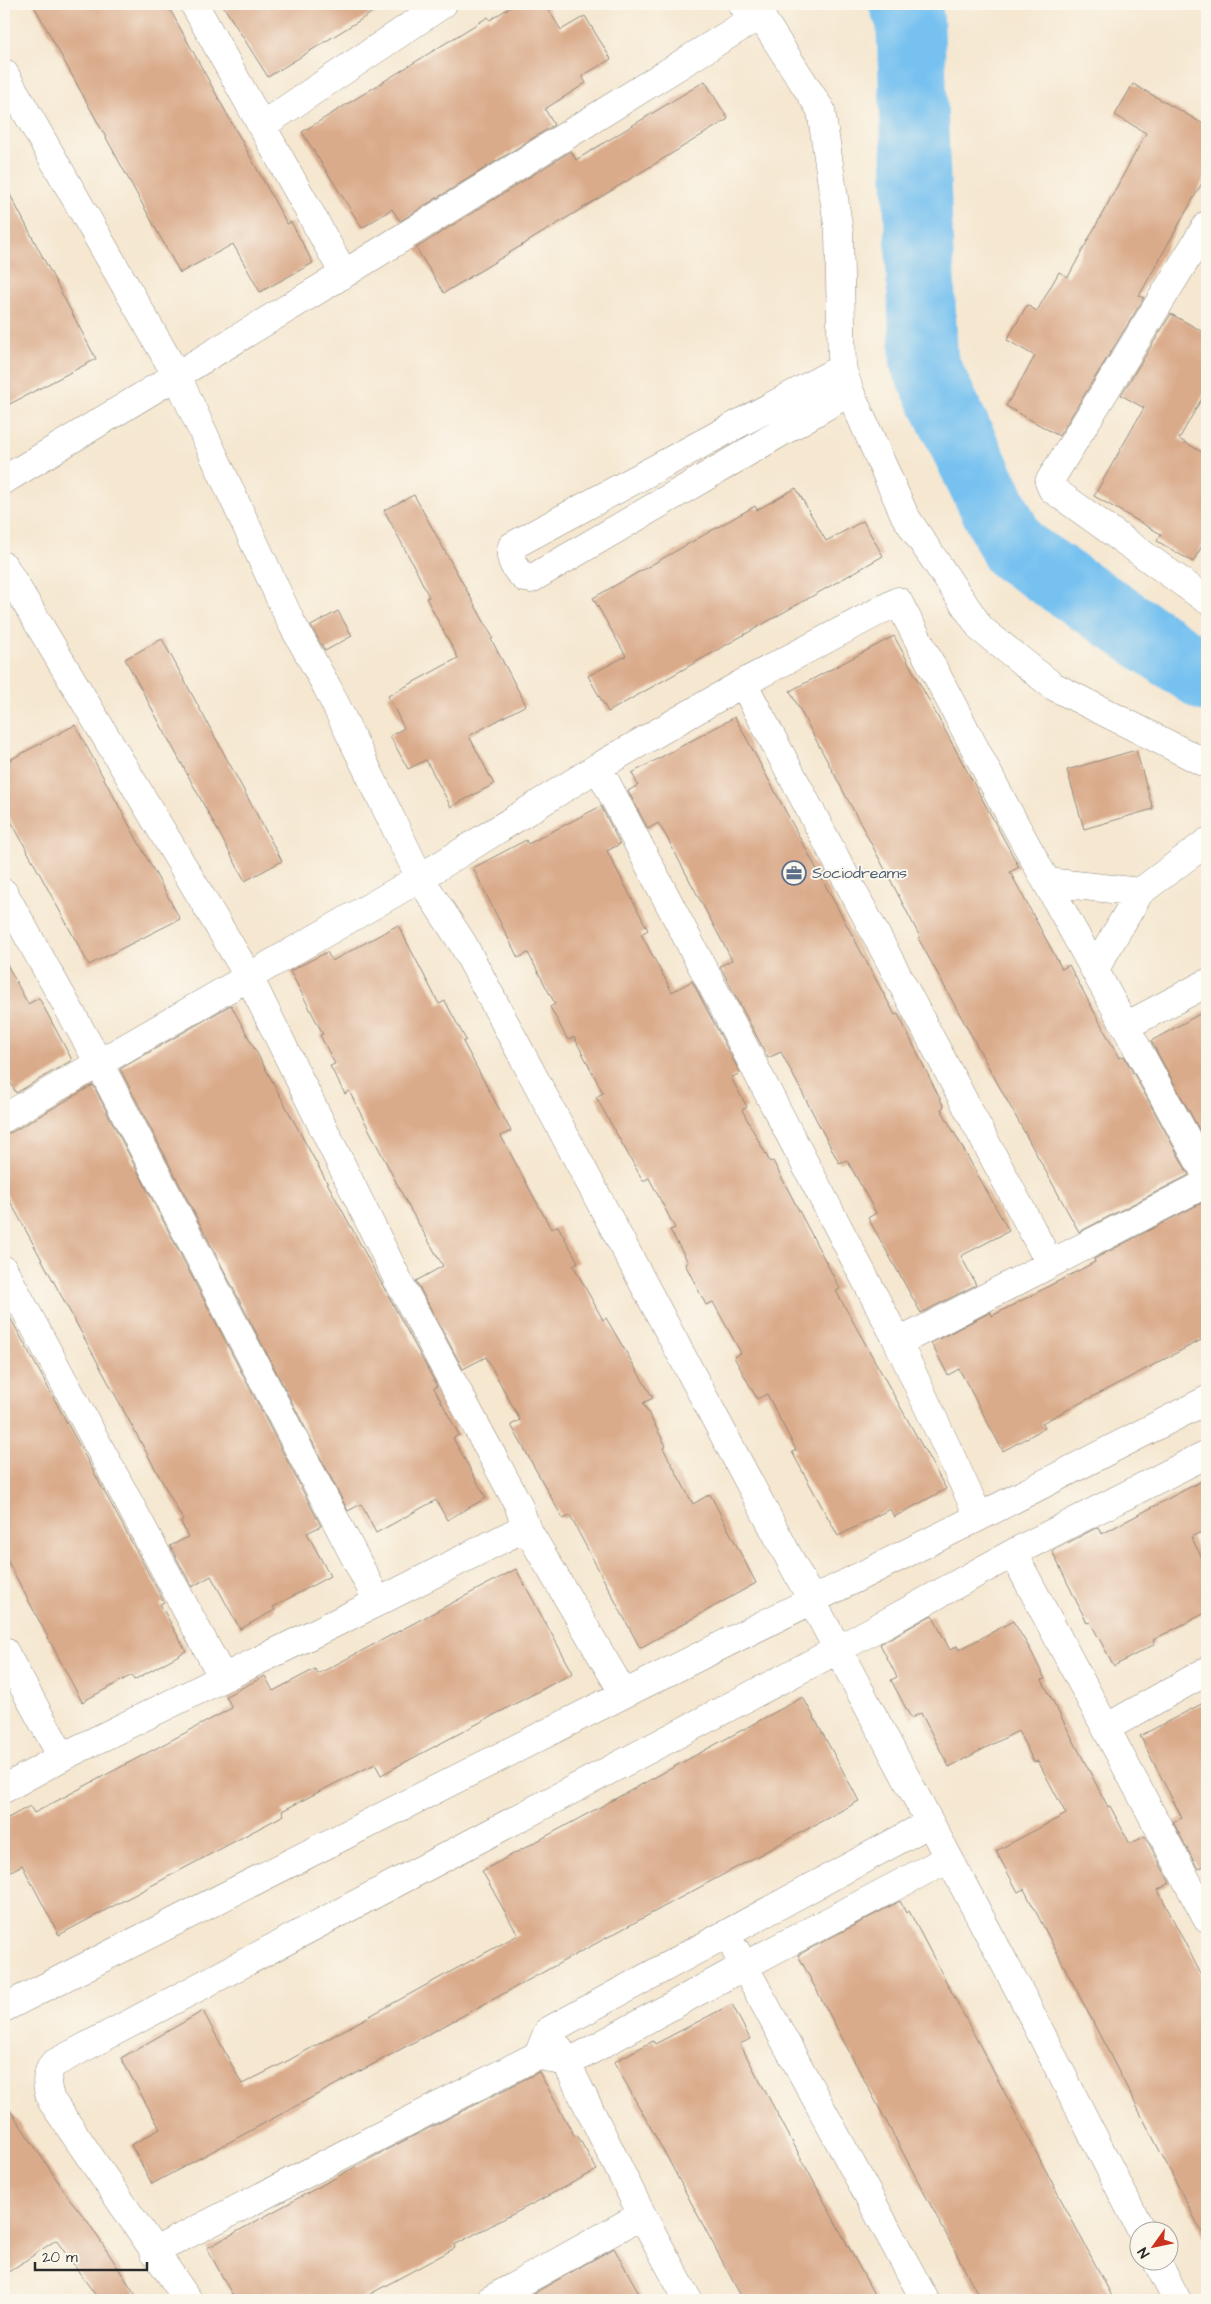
<svg xmlns="http://www.w3.org/2000/svg" width="1211" height="2304" font-family="'Architects Daughter',sans-serif">
  <style>
    .lines { fill: none; stroke-linecap: round; stroke-linejoin: round }
    .river { stroke: #76c1f0; stroke-width: 68 }
    .building { fill: #daab8b }
    .street-casing { stroke: #90897e; stroke-width: 29 }
    .street { stroke: #fff; stroke-width: 28 }
    .labels { text-anchor: middle; dominant-baseline: central; stroke-width: 4; stroke-linejoin: round; paint-order: stroke }
    .service-label { font-size: 16px; fill: #4e5e75; stroke: #fbf7ec; text-anchor: start }
  </style>
  <rect width="100%" height="100%" fill="#fbf7ec"/>
  <filter id="ink" filterUnits="userSpaceOnUse"><feTurbulence type="fractalNoise" baseFrequency=".02" numOctaves="2"/><feDisplacementMap in="SourceGraphic" scale="10" xChannelSelector="R" yChannelSelector="G"/><feConvolveMatrix kernelMatrix="1 2 1 2 8 2 1 2 1" color-interpolation-filters="sRGB"/></filter>
  <filter id="wash" filterUnits="userSpaceOnUse"><feTurbulence type="fractalNoise" baseFrequency=".0096" numOctaves="4" result="noise"/><feDisplacementMap in="SourceGraphic" scale="20" xChannelSelector="R" yChannelSelector="G"/><feGaussianBlur stdDeviation="1.12" result="paint"/><feColorMatrix in="noise" values="0 0 0 0 0 0 0 0 0 0 0 0 0 0 0 0 0 1.4 0 .05"/><feComposite in="paint" operator="in"/></filter>
  <g filter="url(#wash)">
    <rect width="100%" height="100%" fill="#f5e7d0"/>
    <g class="lines">
      <path class="river" d="M903,4L910,19L924,362L1014,549L1207,678"/>
    </g>
    <g id="blocks">
      <path class="building" d="M33,4H167L287,224L291,222L313,263L260,292L233,244L180,273Z
        M222,4H386L268,77Z
        M515,4H545L561,30L585,16L611,59L582,76L586,83L545,109L554,125L400,221L392,209L362,228L302,132L488,17L490,20Z
        M705,81L728,119L444,293L416,248L571,151L576,160Z
        M1133,84L1207,126V174L1139,296L1144,298L1059,436L1006,406L1035,356L1007,340L1027,305L1037,311L1059,272L1068,277L1146,133L1115,115Z
        M4,183L96,359L4,407Z
        M1171,314L1207,334V389L1179,439L1207,455V537L1193,562L1157,541L1161,534L1094,496L1144,408L1121,395Z
        M796,488L826,541L863,521L883,556L608,712L588,676L626,656L593,598L755,506L757,510Z
        M414,495L493,638L491,639L526,705L469,736L494,784L451,807L426,760L408,769L390,736L404,728L388,696L458,658L426,598L429,597L416,570L384,510Z
        M338,611L352,636L325,651L311,626Z
        M894,636L1019,867L1010,872L1062,969L1069,965L1119,1058L1124,1056L1189,1175L1079,1232L918,938L920,937L890,879L790,691Z
        M162,639L282,861L245,881L125,659Z
        M735,717L895,1015L898,1014L944,1107L941,1109L1009,1231L961,1256L976,1285L921,1313L868,1218L876,1213L847,1160L839,1163L781,1052L768,1058L720,966L732,960L665,834L658,823L648,829L628,791L638,785L632,773Z
        M75,725L180,919L89,965L4,808V763Z
        M1136,750L1153,809L1084,829L1067,770Z
        M601,806L620,844L607,851L648,930L641,934L672,992L692,981L740,1073L731,1078L747,1107L742,1110L770,1162L773,1161L840,1289L836,1291L946,1489L894,1517L890,1509L838,1536L792,1452L796,1450L767,1394L757,1399L734,1357L741,1353L713,1302L706,1305L685,1264L688,1262L670,1230L675,1228L649,1178L643,1181L596,1097L603,1093L574,1037L568,1040L550,1007L555,1004L528,953L518,958L473,868L526,840L528,844Z
        M398,925L439,1004L445,1001L466,1040L463,1042L511,1131L501,1136L551,1229L558,1226L578,1262L573,1265L603,1320L606,1318L653,1398L643,1403L666,1446L663,1448L693,1504L710,1494L756,1583L640,1648L570,1516L563,1519L511,1425L520,1420L486,1357L463,1369L416,1281L443,1266L410,1209L349,1091L345,1094L330,1066L335,1064L320,1035L323,1034L290,971L327,952L332,961Z
        M4,959L28,1004L39,998L72,1060L16,1093L4,1070Z
        M231,1005L437,1386L434,1388L459,1435L453,1438L486,1498L447,1520L436,1500L376,1533L361,1504L348,1511L120,1069Z
        M1207,1010V1144L1151,1041Z
        M93,1085L321,1526L307,1533L330,1576L273,1607L275,1610L240,1629L211,1576L192,1587L170,1546L188,1537L181,1522L183,1520L4,1190V1134L12,1132Z
        M1207,1200V1337L1042,1423L1045,1428L1003,1451L959,1369L948,1375L931,1343L991,1312L992,1316L1095,1262L1094,1259Z
        M4,1306L164,1602L160,1604L186,1651L134,1680L132,1675L82,1702L4,1554Z
        M1207,1478V1529L1191,1537L1207,1567V1612L1153,1640L1155,1644L1114,1666L1090,1622L1087,1623L1052,1551L1098,1527L1102,1534Z
        M516,1569L573,1673L381,1775L375,1764L336,1783L282,1811L284,1815L59,1935L22,1865L4,1875V1820L30,1806L34,1813L232,1708L226,1696L265,1676L273,1691L315,1669L318,1674Z
        M932,1615L950,1650L957,1646L959,1650L1013,1621L1030,1649L1045,1679L1042,1680L1108,1807L1110,1806L1130,1844L1145,1836L1170,1883L1158,1890L1207,1986V2242L1024,1889L1018,1892L996,1851L1066,1814L1038,1761L1034,1762L1018,1731L949,1767L921,1713L911,1718L891,1680L897,1677L880,1644Z
        M803,1697L859,1801L152,2184L131,2145L160,2129L121,2058L203,2011L242,2084L280,2065L518,1935L482,1871Z
        M1207,1701V1869L1205,1865L1198,1869L1173,1822L1182,1818L1140,1736Z
        M900,1901L906,1913L909,1911L1114,2300H981L972,2283L798,1955Z
        M732,2004L750,2039L740,2044L877,2300H743L667,2157L614,2062L653,2041L655,2044Z
        M539,2072L575,2137L577,2135L597,2170L454,2245L455,2248L359,2300H235L207,2248L386,2150Z
        M4,2101L69,2198L88,2222L139,2300H99L56,2240L4,2275Z
        M614,2248L643,2300H522Z"/>
    </g>
  </g>
  <g filter="url(#ink)">
    <use href="#blocks" fill-opacity="0" stroke="#90897e" stroke-width="1"/>
    <g class="lines">
      <g class="street-casing">
        <path id="street" d="M194,4L344,274
          M742,4L760,15L821,110L839,232L842,368L850,392L905,516L981,629L1053,686L1207,764
          M4,73L177,376L291,622L327,687L420,878L598,767
          M261,126L443,4
          M1207,225L1049,482L1052,489L1207,600
          M842,368L512,546C508,558 515,570 525,578L531,579L850,392
          M4,480L344,274L760,15
          M4,566L249,977L400,1284L518,1504L526,1527L624,1694
          M743,683L1050,1264
          M1047,882L1140,892
          M4,893L99,1063L378,1602L526,1527
          M1095,969L1140,892L1207,842
          M1126,1026L1207,983
          M4,1118L420,878L463,944L1022,1996L1142,2232
          M1207,1176L1004,804L898,601L743,683L598,767L897,1340L913,1335L1207,1183
          M4,1270L223,1678
          M897,1340L979,1517
          M1015,1552L1021,1568L1207,1919
          M4,1651L62,1757
          M1106,1728L1207,1671
          M4,1789L62,1757L378,1602
          M736,1951L925,2300
          M4,2008L624,1694L979,1517L1207,1400
          M559,2048L642,2215L688,2300
          M538,2055L568,2063L744,1966L947,1859
          M153,2252L538,2055L548,2031L928,1824
          M1157,2262L1177,2300
          M188,2300L51,2100C46,2086 45,2076 53,2064L837,1650L1015,1552L1207,1454
          M490,2300L642,2215"/>
      </g>
      <use href="#street" class="street"/>
    </g>
  </g>
  <defs>
    <g id="office-ring" transform="scale(1.25)"><circle r="9.5" fill="#fbf7ec" stroke="#5c6f8a" stroke-width="1.5"/><path d="M-6-3h4V-5.5h4V-3h4V5H-6ZM-1-4.5V-3h2v-1.5ZM-6 0V1H6V0Z" fill="#5c6f8a"/></g>
  </defs>
  <g fill-rule="evenodd">
    <use href="#office-ring" x="794" y="873"/>
  </g>
  <g class="labels">
    <g class="service-label">
      <text x="812" y="873">Sociodreams</text>
    </g>
  </g>
  <rect width="1211" height="2304" fill="none" stroke="#fbf7ec" stroke-width="20"/>
  <g transform="translate(1154 2246) rotate(237)"><circle r="24" fill="#fbf7ec" stroke="#a8a59f"/>
  <path d="M0-4L9 19L0 12L-9 19Z" fill="#c8321e"/>
  <text y="-8" font-size="14" font-weight="bold" text-anchor="middle" fill="#2b2b2b">N</text>
  </g>
  <path d="M35 2262v8h112v-8" fill="none" stroke="#2b2b2b" stroke-width="2.5"/>
  <text x="42" y="2262" font-size="15" fill="#2b2b2b" stroke="#fbf7ec" stroke-width="4" paint-order="stroke">20 m</text>
</svg>
